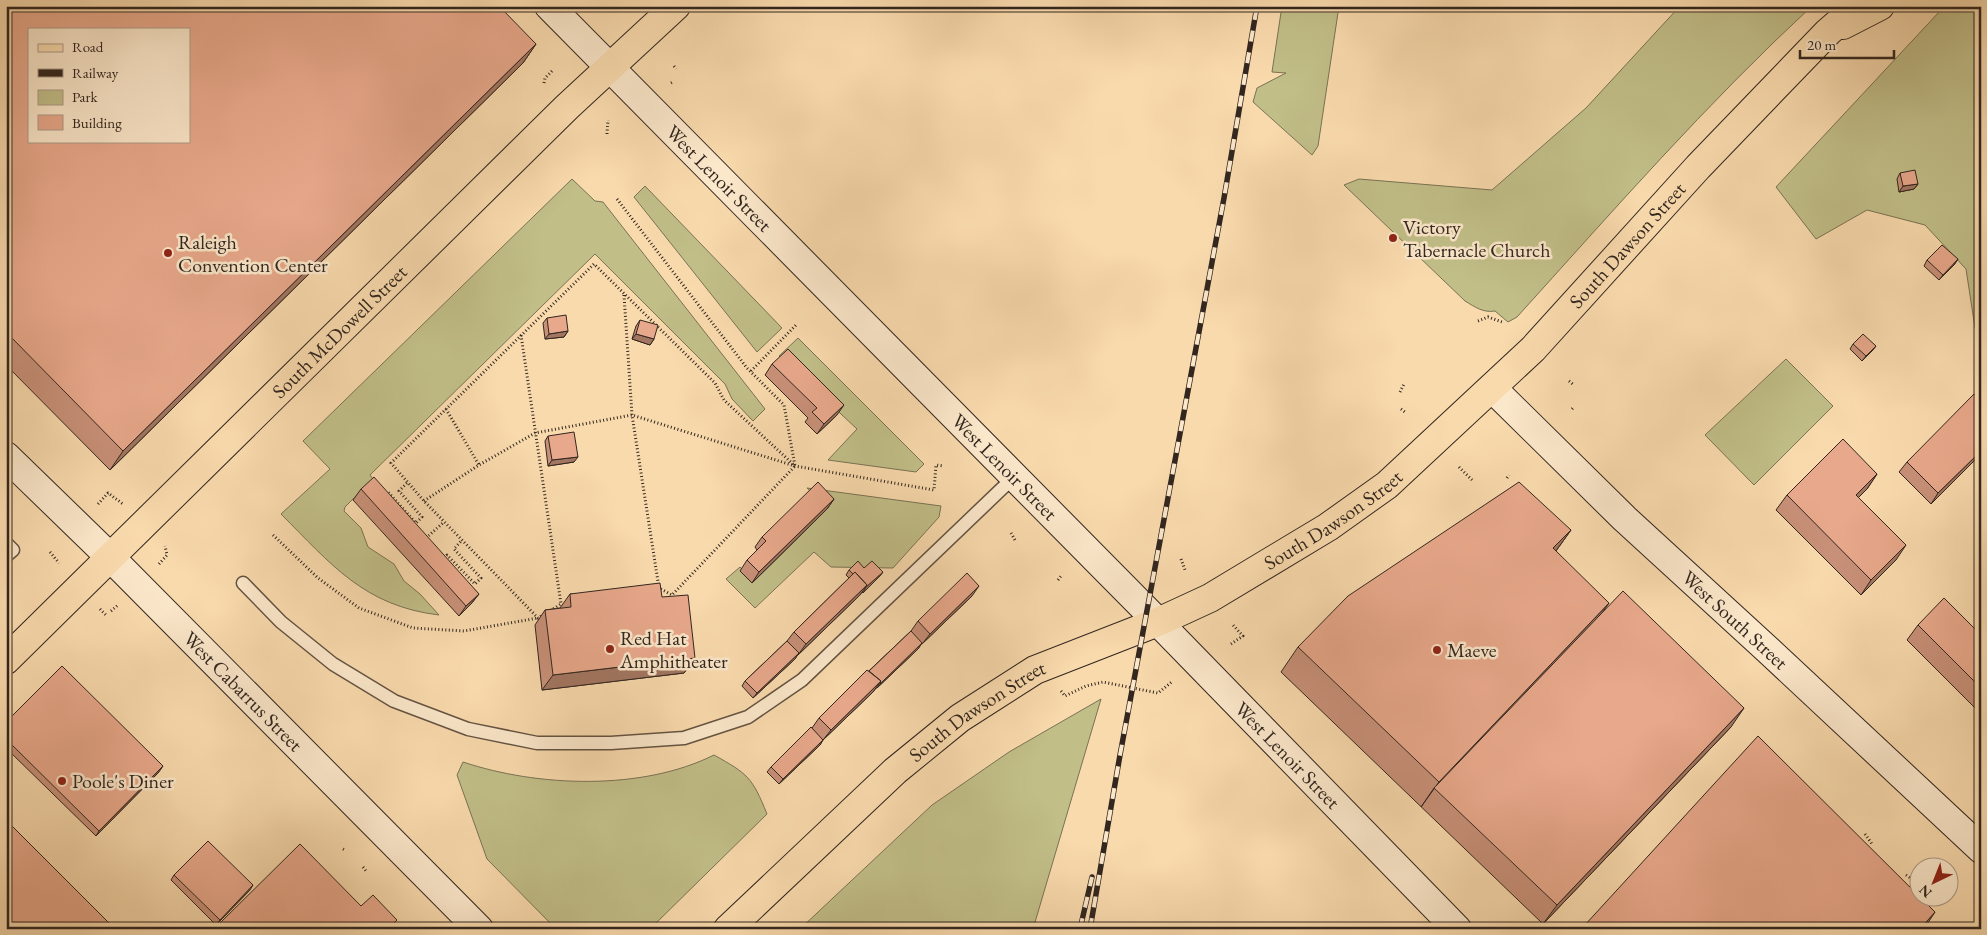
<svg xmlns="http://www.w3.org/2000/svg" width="1987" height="935" font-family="'EB Garamond',serif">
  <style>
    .green { fill: #c1be88; stroke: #7a7254 }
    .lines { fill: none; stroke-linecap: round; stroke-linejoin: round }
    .lane-casing { stroke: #645342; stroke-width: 15 }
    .secondary-casing { stroke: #32261f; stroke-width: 30 }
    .primary-casing { stroke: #32261f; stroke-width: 30 }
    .path { stroke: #32261f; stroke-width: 3; stroke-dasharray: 1 2.5; stroke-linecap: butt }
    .lane { stroke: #fbe7ca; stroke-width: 12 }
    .secondary { stroke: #fbe7ca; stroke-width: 28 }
    .primary { stroke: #f9daad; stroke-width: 28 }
    .rail-casing { stroke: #32261f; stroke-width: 5.5 }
    .rail { stroke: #fbe7ca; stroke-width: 4; stroke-dasharray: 11; stroke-linecap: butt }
    .wall { fill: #c89078; stroke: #32261f }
    .shaded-wall { fill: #a27661; stroke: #32261f }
    .building { fill: #e8a88b; stroke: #32261f; fill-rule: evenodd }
    .poi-dot { fill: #8f2418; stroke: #fbe7ca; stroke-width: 2 }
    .labels { text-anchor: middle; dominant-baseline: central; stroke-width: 5; stroke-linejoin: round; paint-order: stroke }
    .street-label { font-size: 20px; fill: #32261f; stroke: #fbe7ca }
    .poi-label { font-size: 20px; fill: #32261f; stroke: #fbe7ca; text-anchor: start }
  </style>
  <rect width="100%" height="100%" fill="#f9daad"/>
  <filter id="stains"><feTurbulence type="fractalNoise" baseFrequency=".004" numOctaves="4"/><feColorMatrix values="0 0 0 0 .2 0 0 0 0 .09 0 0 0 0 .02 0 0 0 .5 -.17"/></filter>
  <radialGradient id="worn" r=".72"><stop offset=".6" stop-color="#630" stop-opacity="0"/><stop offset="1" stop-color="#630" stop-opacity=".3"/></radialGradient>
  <path class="green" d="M1282,6H1339L1318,146L1312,155L1253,102L1257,88L1286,73L1272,72Z
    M1680,6H1812C1707,103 1612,212 1517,317L1508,322L1495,311C1483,313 1475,307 1465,301L1344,185L1359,179L1492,190L1586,108Z
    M1952,6H1981V326L1975,328L1966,269L1925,225L1867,210L1816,239L1776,187L1940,11Z
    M572,179L595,201L603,202L765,409L753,421L732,399L725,384L595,254L370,475L373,479L345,507L344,511L361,528L368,547L394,564L404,581L420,594L439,615C364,606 331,564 281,514L330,469L303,441Z
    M645,186L782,328L757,352L634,197Z
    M798,338L924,464L916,472L828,460L857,429L779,356Z
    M1786,359L1833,406L1754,485L1705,435Z
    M807,488L941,506L939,517L893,568L831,567L814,552L755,608L726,579L740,567L754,581L828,508Z
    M1101,699L1033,929H800L932,805L1009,752Z
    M714,755C748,774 752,777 767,814L650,929H556L487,859L457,775L463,762C538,787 642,791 714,755Z"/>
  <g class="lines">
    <g class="lane-casing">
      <path id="lane" d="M6,543L13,550L6,556
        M243,583L281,622L333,664L394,701L468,729L537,743H611L684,738L748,717L802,680L1014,477"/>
    </g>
    <g class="secondary-casing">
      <g id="secondary">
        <path id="s1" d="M549,6L1158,622L1457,929"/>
        <path id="s2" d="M1492,388L1625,519L1768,650L1981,849"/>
        <path id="s3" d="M6,456L111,558L479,929"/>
      </g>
    </g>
    <g class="primary-casing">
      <g id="primary">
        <path d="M1843,25L1880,6"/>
        <path id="s4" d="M6,660L567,107L676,6"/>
        <path id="s5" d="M728,929L895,771L960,718L1035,670L1158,622L1210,598L1328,527L1387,485L1533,349L1698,167L1828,32L1858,6"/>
      </g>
    </g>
    <path class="path" d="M674,66L676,69
      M544,83L545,78L553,70
      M671,83L673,82
      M607,134L608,120
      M617,199L747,368L784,405L795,466
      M624,295L632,415L659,588L672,595L795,466
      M1478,321L1488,317L1502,322
      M521,335L561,604L550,611
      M751,371L796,325
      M1569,381L1574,385
      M1400,392L1404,384
      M446,409L479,465
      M1401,409L1405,412
      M1572,409L1574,407
      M1459,467L1472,480
      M1507,478L1509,475
      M386,494L388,492L416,523L422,517L399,491L408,482
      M424,501L479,465L535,433L632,415L795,466L934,490L936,465L944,466
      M98,504L108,493L123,504
      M1011,533L1015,540
      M273,535L318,578L359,608L413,628L464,631L538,618
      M426,538L444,522
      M50,552L59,563
      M444,558L447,555L475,584L481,578L454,549L462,540
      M1181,559L1185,570
      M159,564L167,555L165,546
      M1058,580L1061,576
      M100,609L107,616
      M111,611L118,605
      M544,614L538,618L424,501L391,463L594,264L715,383L724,400L795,466
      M1231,644L1243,636L1232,624
      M1061,691L1065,696L1086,686L1103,682L1158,693L1173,681
      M1865,834L1872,844
      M343,849L345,850
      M363,867L366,871
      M1906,875L1912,879
      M1957,929L1962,924"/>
    <use href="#lane" class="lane"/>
    <use href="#secondary" class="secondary"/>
    <use href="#primary" class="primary"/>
    <g class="rail-casing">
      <path id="rail" d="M1080,929L1092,877
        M1090,929L1120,755L1224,198L1257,6"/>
    </g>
    <use href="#rail" class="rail"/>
  </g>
  <path class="wall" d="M6,6L536,44L523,63L110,470L6,365Z
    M1900,173L1918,184L1914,189L1899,192L1897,179Z
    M1958,259L1954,265L1939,280L1924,266L1927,260Z
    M547,318L568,331L564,337L545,339L543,323Z
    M640,320L654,339L650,345L632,339L636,326Z
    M1853,344L1876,346L1872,351L1862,361L1850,349Z
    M772,364L837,415L817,434L805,422L808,418L765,375Z
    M548,436L574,462L548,466L545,441Z
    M1981,454L1931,504L1899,472L1907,462Z
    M1877,474L1867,489L1858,497L1896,560L1861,595L1776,510L1787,495Z
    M361,489L479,594L471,604L459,616L353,500Z
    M834,499L827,509L752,583L740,571L747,560L757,550L755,547L762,537Z
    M1571,530L1556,551L1605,610L1731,727L1543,924L1281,672L1298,647Z
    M864,568L883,572L879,577L863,593L862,592L860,595L798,655V654L795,659L753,698L742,686L745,681L787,641L794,632L849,578L846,575L849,570Z
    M570,594L662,597L695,658L684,673L542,690L535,625L545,610L560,608Z
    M972,596L922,644V643L918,649L877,688H876L873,692L823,740L820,745L779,784L767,772L771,767L812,728L819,718L911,631L918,621Z
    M1918,625L1981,635V714L1907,640Z
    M6,722L159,772L96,836L6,748Z
    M174,875L250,890L216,925L171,880Z
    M361,906L391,929H216L219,924Z"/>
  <path class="shaded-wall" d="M536,44L523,63L110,470L123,451Z
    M1918,184L1914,189L1899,192L1903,186Z
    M1958,259L1954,265L1939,280L1943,275Z
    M568,331L564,337L545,339L549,334Z
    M636,334L654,339L650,345L632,339Z
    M1876,346L1872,351L1862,361L1866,356Z
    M844,405L837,415L817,434L824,424Z
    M1981,451V454L1931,504L1938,493Z
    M578,457L574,462L548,466L552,460Z
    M1877,474L1867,489L1846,510L1856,495Z
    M834,499L827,509L752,583L759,572Z
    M1571,530L1553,555V548Z
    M1906,545L1896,560L1861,595L1871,580Z
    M883,572L879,577L863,593L866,587Z
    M867,585L860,595L798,655L806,644Z
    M979,586L972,596L922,644L930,634Z
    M479,594L471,604L459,616L466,606Z
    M1609,603L1592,628L1434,788L1421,807L1439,782Z
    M922,643L918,649L877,688L881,683Z
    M799,653L795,659L753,698L757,693Z
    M695,658L684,673L542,690L553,675Z
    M881,681L873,692L823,740L831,730Z
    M1744,708L1731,727L1543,924L1557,905Z
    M823,740L820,745L779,784L783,779Z
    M163,766L159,772L96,836L99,831Z
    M253,885L250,890L216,925L220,920Z
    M1935,912L1924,929H1920Z"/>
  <path class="building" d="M6,6H499L536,44L123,451L6,332ZM29,29H189V141H29Z
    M1915,170L1918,184L1903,186L1900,173Z
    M1942,245L1958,259L1943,275L1927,260Z
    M566,315L568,331L549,334L547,318Z
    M640,320L658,325L654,339L636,334Z
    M1863,334L1876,346L1866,356L1853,344Z
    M788,349L844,405L824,424L812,412L817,408L772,364Z
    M1974,394L1981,401V451L1938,493L1907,462Z
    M574,432L578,457L552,460L548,436Z
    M1843,439L1877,474L1856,495L1906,545L1871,580L1787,495Z
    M374,477L479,594L466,606L361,489Z
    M818,482L834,499L759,572L747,560L766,541L762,537Z
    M1519,482L1571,530L1553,548L1609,603L1439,782L1298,647L1348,596Z
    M858,561L864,568L872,561L883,572L866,587L867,585L855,572L853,574L849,570Z
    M855,572L867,585L806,644L794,632Z
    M967,573L979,586L930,634L918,621Z
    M660,583L662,597L688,595L695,658L553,675L545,610L571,607L570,594Z
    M1623,591L1744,708L1557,905L1434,788Z
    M1944,598L1981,635V688L1918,625Z
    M911,631L922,643L881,683L880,682L881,681L869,671Z
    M787,641L799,653L757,693L745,681Z
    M62,666L163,766L99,831L6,739V722Z
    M867,670L881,681L831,730L819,718Z
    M811,727L823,740L783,779L771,767Z
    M1758,736L1935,912L1920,929H1588L1584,926Z
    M6,820L115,929H6Z
    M208,841L253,885L220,920L174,875Z
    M300,844L361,906L373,895L397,920L388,929H224L219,924Z"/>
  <g class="poi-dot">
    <circle cx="1393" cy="238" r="5"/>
    <circle cx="168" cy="253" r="5"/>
    <circle cx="610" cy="649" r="5"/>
    <circle cx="1437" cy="650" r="5"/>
    <circle cx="62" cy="781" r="5"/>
  </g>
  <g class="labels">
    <g class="street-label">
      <text stroke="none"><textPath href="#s1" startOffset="242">West Lenoir Street</textPath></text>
      <text stroke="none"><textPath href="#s5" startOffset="1142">South Dawson Street</textPath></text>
      <text stroke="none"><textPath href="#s4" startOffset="468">South McDowell Street</textPath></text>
      <text stroke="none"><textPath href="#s1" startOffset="648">West Lenoir Street</textPath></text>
      <text stroke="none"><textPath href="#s5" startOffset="738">South Dawson Street</textPath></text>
      <text stroke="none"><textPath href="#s2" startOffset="336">West South Street</textPath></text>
      <text stroke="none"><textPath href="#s3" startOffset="334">West Cabarrus Street</textPath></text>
      <text stroke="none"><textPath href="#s5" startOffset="332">South Dawson Street</textPath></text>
      <text stroke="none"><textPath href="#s1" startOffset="1052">West Lenoir Street</textPath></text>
    </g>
    <g class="poi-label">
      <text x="1403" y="227">Victory<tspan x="1403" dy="23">Tabernacle Church</tspan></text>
      <text x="178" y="242">Raleigh<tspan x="178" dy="23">Convention Center</tspan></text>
      <text x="620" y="638">Red Hat<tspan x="620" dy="23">Amphitheater</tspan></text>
      <text x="1447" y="650">Maeve</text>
      <text x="72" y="781">Poole's Diner</text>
    </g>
  </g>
  <rect width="1987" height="935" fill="none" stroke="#f9daad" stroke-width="25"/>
  <rect x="8" y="8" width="1972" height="920" fill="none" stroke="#32261f" stroke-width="2.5"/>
  <rect x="12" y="12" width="1962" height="910" fill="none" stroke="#32261f"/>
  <rect x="28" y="28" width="162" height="115" fill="#fbe7ca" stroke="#ab9a86"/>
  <rect x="38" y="44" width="25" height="8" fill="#f9daad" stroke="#ab9a86"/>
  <text x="72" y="52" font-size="15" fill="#32261f">Road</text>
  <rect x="38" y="69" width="25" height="8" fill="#32261f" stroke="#ab9a86"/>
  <text x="72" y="78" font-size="15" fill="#32261f">Railway</text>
  <rect x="38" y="90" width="25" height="15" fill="#c1be88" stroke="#ab9a86"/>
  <text x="72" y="102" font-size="15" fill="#32261f">Park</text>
  <rect x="38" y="115" width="25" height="15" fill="#e8a88b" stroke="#ab9a86"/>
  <text x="72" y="128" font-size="15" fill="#32261f">Building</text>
  <g transform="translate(1934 882) rotate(223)"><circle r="24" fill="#fbe7ca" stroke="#ab9a86"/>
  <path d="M0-4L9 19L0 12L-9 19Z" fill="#8f2418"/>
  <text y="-8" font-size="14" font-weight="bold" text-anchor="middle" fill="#32261f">N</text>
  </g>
  <path d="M1800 50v8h94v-8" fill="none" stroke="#32261f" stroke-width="2.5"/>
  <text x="1807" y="50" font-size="15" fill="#32261f" stroke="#fbe7ca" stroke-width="4" paint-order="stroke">20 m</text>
  <rect width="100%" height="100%" filter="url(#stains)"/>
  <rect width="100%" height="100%" fill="url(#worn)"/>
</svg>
